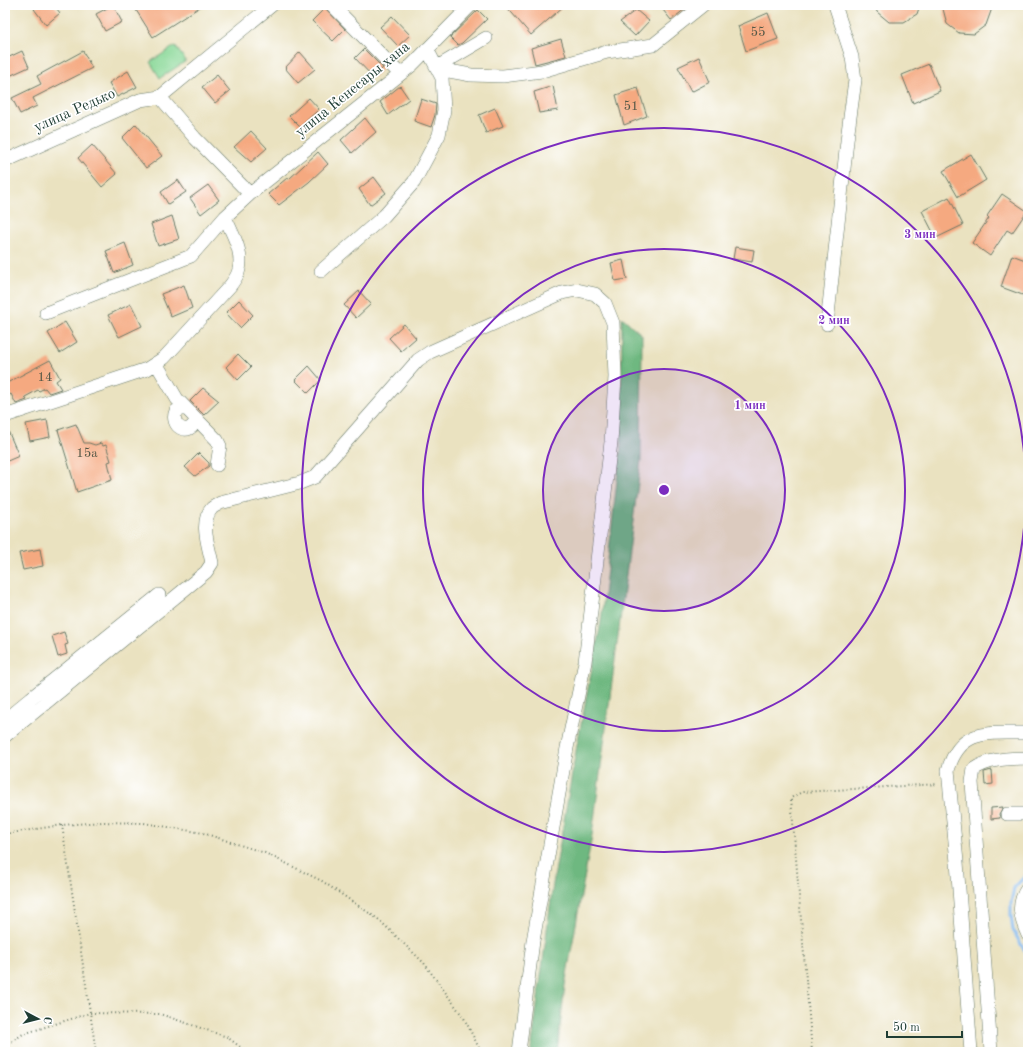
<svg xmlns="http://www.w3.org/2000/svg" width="1033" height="1057" font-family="'Old Standard TT',serif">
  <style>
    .green { fill: #89d897; stroke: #548a66 }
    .forest { fill: #6eb880; stroke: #467a5a }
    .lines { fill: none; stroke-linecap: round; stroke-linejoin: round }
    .stream { stroke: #80b9f1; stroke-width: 3 }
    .building { fill: #f5a980 }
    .minor-casing { stroke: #667765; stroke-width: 14 }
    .path { stroke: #667765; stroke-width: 2; stroke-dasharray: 1 3; stroke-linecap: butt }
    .minor { stroke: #fff; stroke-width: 13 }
    .ring { fill: none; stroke: #7b2cbf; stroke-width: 2 }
    .labels { text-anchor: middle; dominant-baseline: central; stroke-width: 3.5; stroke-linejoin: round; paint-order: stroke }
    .number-label { font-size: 13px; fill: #545847 }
    .street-label { font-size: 15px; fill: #1f3d34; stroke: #fff }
    .centre { fill: #7b2cbf; stroke: #fff; stroke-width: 2 }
    .ring-label { font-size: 12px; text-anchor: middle; font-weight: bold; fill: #7b2cbf; stroke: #fff; stroke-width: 3.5; stroke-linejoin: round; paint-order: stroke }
  </style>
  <rect width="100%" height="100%" fill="#fff"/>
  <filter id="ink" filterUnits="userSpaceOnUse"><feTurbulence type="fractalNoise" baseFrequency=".025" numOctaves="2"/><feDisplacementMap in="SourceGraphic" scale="8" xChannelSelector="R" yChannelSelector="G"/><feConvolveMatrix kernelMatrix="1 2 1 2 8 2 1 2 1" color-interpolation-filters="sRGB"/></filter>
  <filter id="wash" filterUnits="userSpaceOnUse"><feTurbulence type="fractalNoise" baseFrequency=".012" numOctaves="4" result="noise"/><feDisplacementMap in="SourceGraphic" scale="16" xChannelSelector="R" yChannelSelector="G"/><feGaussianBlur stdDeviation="0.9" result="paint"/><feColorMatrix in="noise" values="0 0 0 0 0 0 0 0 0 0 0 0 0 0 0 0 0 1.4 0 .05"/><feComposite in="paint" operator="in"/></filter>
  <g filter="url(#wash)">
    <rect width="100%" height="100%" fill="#eae2c0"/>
    <path class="green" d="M175,46L186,61L160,78L150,62Z"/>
    <path class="forest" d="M622,317L642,335L641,460L592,835L565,985L557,1052H531L553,884L577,745L601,622L621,445Z"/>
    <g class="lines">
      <path class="stream" d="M1028,873L1014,888L1011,903V915L1013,930L1028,957
        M1028,1022L1027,1028L1028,1029"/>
    </g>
    <g id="blocks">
      <path class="building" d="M39,5H54L60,13L46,25L34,9Z
        M113,5L122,22L105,31L96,14Z
        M144,5H203L153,37L136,10Z
        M505,5H565L531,35Z
        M659,5H690L671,20Z
        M875,5H920L917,14L904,22H889L877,12Z
        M944,5H990L991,11L986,25L974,34L959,33L947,24L943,9Z
        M325,8L345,29L333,41L312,21Z
        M478,10L487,19L462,43L458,45L450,37Z
        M636,10L649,21L635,36L620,22Z
        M768,13L778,39L746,51L738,26Z
        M392,16L410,35L398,46L380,27Z
        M561,39L566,56L535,64L531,48Z
        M364,49L383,68L373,77L355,58Z
        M22,51L29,67L5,78V59Z
        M83,51L92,68L33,98L37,106L20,114L12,98L41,84L37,76Z
        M300,52L315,69L298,83L285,68Z
        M699,57L710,82L691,92L678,67Z
        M929,64L940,91L913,103L902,75Z
        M128,71L137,87L117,97L109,83Z
        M217,75L230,91L215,103L202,87Z
        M400,86L409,99L388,115L380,102Z
        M553,86L558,110L539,113L534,92Z
        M638,88L647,116L624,125L616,95Z
        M309,98L319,109L300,127L289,116Z
        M421,99L436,104L435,115L431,127L414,121Z
        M495,108L503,126L486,133L479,115Z
        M365,118L376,132L352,153L341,140Z
        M136,124L162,156L146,168L122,138Z
        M251,131L267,148L251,162L234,147Z
        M92,145L117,174L102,187L78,158Z
        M318,152L328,164L309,182L279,205L268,194L287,178L289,179Z
        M971,154L986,180L958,197L943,171Z
        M374,177L386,193L370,205L359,189Z
        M178,180L186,192L168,204L161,192Z
        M208,185L219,200L201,214L190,198Z
        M1002,194L1027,211L1012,233L1007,230L990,256L972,243L989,218L987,216Z
        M949,197L963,225L936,238L922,211Z
        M172,216L179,239L158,246L151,224Z
        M125,243L133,265L114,273L106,251Z
        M735,247L754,250L752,262L733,259Z
        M1012,255L1028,261V297L1001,287Z
        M623,260L627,279L615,281L611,263Z
        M184,285L192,308L171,317L161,294Z
        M359,291L371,304L356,318L344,305Z
        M239,300L253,315L240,328L226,313Z
        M131,304L142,326L119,337L108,315Z
        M65,322L77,342L60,353L48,333Z
        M404,324L416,338L401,351L389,338Z
        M238,354L251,367L238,380L226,367Z
        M50,360L60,378L56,381L61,389L49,393L45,388L39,391L38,390L25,397L27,400L16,404L11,394L5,397V384Z
        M309,366L321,380L308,393L295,380Z
        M203,388L219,401L204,415L190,401Z
        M47,420L50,437L30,441L26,424Z
        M5,424L19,456L5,462Z
        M76,424L84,443H89L95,445L101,443L103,446L106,445L111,461L108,462L112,480L77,492L58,430Z
        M199,453L209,463V466L195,476L185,467Z
        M40,549L43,566L23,570L19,553Z
        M64,632L68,644L65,645L67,654L58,657L52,636Z
        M992,770L993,784L985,785L984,772Z
        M1003,807L999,814L1000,818L991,819V808Z"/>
    </g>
  </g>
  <g filter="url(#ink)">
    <use href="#blocks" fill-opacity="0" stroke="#667765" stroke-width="1"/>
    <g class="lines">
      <g class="minor-casing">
        <path id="minor" d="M332,5L400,74
          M437,67L486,38
          M438,69L471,75L503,76L542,71L607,52L653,45L703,5
          M160,97L272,5
          M160,97L195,138L250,194
          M5,161L140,100L160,97
          M321,271L384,216L414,182L439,135L444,110L442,78L427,49
          M46,313L191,256L225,217L250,194L412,65L471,5
          M827,324L848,132L855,80L852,57L835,5
          M156,363L177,399L217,440L220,446L217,465
          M185,408L176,411C169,426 189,439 197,419
          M5,416L147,369L164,358L230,286C233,282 236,278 238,273C245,253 232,234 225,217
          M5,720L31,698L159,595
          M5,736L206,572L212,563C209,547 199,522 212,508C214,506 218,505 220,503L300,483L315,477L418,360L430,352L562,293L577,290L595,294L605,303L613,323L615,377L611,442L585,662L567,748L533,941L519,1052
          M1007,814H1028
          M1028,887C1016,904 1020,918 1028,935
          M971,1052L957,862L948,770C961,726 991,734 1028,733
          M991,1052L972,782L974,769C990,758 1009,759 1028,758"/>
      </g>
      <path class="path" d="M62,825L96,1052
        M5,834L62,825L102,822L144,823L203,833L265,853L322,881L378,919L424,963L464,1018L481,1052
        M5,1046L23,1034L90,1013L160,1014L227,1037L247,1052
        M812,1052L791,798L802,792L938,784"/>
      <use href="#minor" class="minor"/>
    </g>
  </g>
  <circle cx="664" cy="490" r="121" fill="#7b2cbf" fill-opacity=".12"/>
  <g class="ring">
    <circle cx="664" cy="490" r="121"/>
    <circle cx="664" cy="490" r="241"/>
    <circle cx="664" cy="490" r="362"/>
  </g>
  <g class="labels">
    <g class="number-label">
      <text x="758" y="32">55</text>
      <text x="631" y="106">51</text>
      <text x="45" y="377">14</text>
      <text x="87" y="453">15а</text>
    </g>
    <g class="street-label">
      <text transform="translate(353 90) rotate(-39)">улица Кенесары хана</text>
      <text transform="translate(75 111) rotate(-24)">улица Редько</text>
    </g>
  </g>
  <circle cx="664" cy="490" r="6" class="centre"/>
  <g class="ring-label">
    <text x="920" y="238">3 мин</text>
    <text x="834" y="324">2 мин</text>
    <text x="750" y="409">1 мин</text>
  </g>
  <rect width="1033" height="1057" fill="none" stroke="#fff" stroke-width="20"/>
  <g transform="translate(38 1019) rotate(97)" stroke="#ffffff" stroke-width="3" paint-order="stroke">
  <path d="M0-3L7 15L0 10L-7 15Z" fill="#1f3d34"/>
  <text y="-6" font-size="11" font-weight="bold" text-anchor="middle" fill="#1f3d34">С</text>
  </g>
  <path d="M887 1031v6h75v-6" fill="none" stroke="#1f3d34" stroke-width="2"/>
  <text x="893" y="1031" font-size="12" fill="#1f3d34" stroke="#ffffff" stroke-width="3" paint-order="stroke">50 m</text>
</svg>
